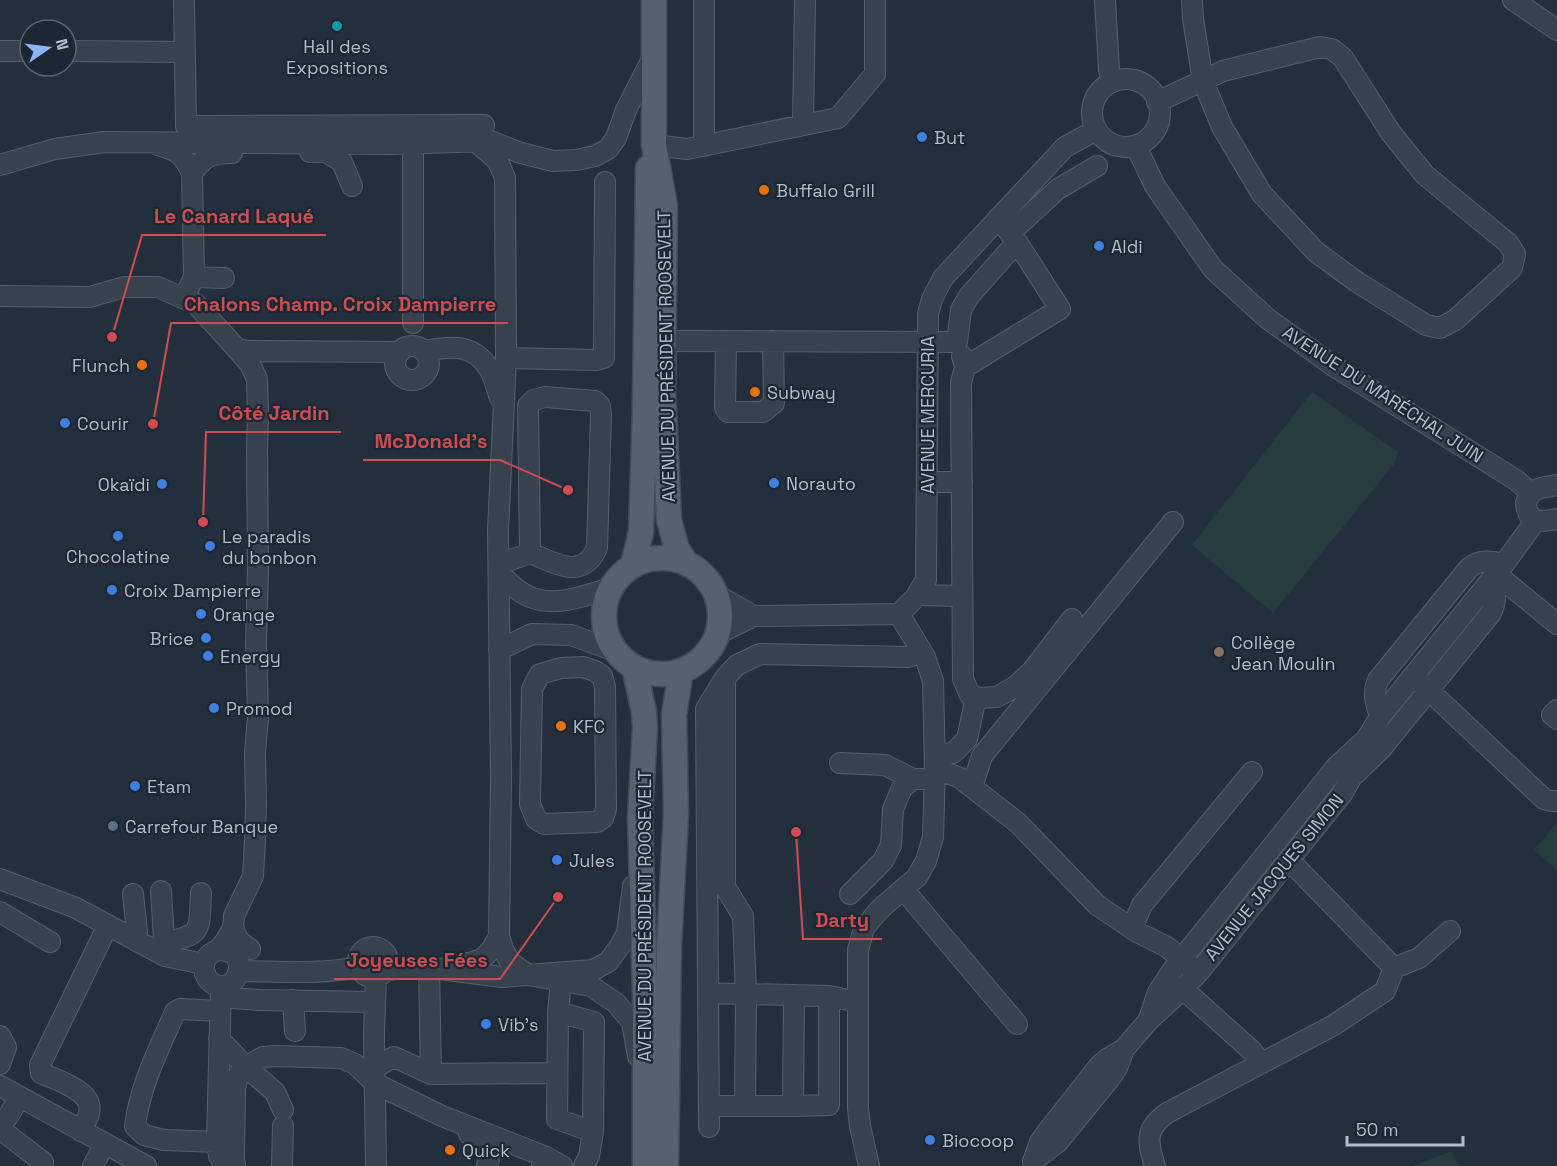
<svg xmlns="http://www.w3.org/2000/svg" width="1557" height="1166" font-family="'Space Grotesk',sans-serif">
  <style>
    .green { fill: #263c3f }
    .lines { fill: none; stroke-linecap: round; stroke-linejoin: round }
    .minor-casing { stroke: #565f6c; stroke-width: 22 }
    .major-casing { stroke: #414a57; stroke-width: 27 }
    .minor { stroke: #38414e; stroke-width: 20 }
    .major { stroke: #56606e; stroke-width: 24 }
    .culture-dot { fill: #0f9aa8; stroke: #1d2633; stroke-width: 2 }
    .shop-dot { fill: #3f7fe0; stroke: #1d2633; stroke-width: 2 }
    .food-dot { fill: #e8710a; stroke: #1d2633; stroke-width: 2 }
    .education-dot { fill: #8d6e63; stroke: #1d2633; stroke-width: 2 }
    .service-dot { fill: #5c6f8a; stroke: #1d2633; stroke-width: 2 }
    .labels { text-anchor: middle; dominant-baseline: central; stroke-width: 4.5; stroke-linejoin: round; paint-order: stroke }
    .poi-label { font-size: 18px; fill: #b4bcc9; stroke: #1d2633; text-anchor: start }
    .street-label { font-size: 18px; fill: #b4bcc9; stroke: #1d2633 }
    .leader { fill: none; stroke: #ce4d50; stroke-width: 2 }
    .callout-dot { fill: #ce4d50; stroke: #1d2633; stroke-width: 2 }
    .callout-label { font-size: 20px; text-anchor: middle; font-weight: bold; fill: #ce4d50; stroke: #1d2633; stroke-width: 4.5; stroke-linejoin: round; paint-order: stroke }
  </style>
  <rect width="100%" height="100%" fill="#242f3e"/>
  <path class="green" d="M1312,392L1398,452L1394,464L1273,613L1192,545Z
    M1557,823V870L1534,850Z
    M1452,1151L1459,1166H1413Z"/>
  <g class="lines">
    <g class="minor-casing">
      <path id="minor" d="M184,0L186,126L484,125
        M704,0V146
        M1105,0L1109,70L1112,82
        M1513,0L1557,30
        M0,51H30
        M66,51L185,52
        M1092 113a34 34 0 1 1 68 0a34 34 0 1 1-68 0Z
        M1157,102L1223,71L1320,47L1332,49L1343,58L1391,133L1425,175L1508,243L1515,254L1512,268L1455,320L1440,328L1426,325L1357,282L1316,252L1262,194L1222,127L1203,81L1193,19L1192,0
        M803,125L805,0
        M475,141L498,161L505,178L506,358L498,531L501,778L499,936L503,949L510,962L528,975L591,986L616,1003L632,1022L638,1056
        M158,145C177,150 183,154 192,173L194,277L184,298
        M654,145L687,149L838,118L875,74V0
        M1136,146L1155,186L1213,269L1268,319L1335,367L1516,480L1531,493
        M310,152H326L342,162L352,186
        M0,165L55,149L104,142L390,144L490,141L521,153L553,161L576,160L595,156L608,149L616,138L626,110L653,57
        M192,173C205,156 211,153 232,153
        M1010,233L1058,189L1097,166
        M194,277L224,278
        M0,296L90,297L124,287H158L196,304L237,349L250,364L257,379L258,415L257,449L258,568L256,642L258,717L255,753L256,805L255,840L253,876L234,916L233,928L239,941L250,949
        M413,323V143
        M663,341L957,342L961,310L969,296L1017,242L998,218
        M726,341L725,408L728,412H763L774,403L773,341
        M395 363a17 17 0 1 1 34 0a17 17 0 1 1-34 0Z
        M237,349L249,351L400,352
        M424,351C449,347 471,342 488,367C494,375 496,388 500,398
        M962,356L965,367L1060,309L1017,242
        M506,358L597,360L604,358L605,182
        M965,367L961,383L963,679L970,695L980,698L997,697L1016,686L1032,671L1072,619
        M927,482H962
        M1557,485C1542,488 1531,487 1526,503C1528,524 1540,522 1557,519
        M499,564L530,553C556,563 582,581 597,548L601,415L600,406L595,401L545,397L534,400L528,406L530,553
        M499,573C509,582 519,594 533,598C558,607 587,595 611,588
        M1496,574L1557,624
        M715,594L754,616
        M917,595L962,596
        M717,634L754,616L899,614L915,598L926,580L928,314L932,299L943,278L1065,147L1096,130
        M499,650L532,634L571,635L615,651
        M583,667L595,671L602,676L605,687L606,809L603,818L597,822L544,824L536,819L530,804L532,689L540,674L561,668Z
        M725,679V887L743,916L746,994L745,1106
        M1420,682L1544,799L1551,801H1557
        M1557,710L1552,715L1557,719
        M1380,717C1376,704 1372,693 1378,680L1469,568C1480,559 1491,561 1504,564
        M935,755L953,753L967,739L976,697
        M840,763L885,765L913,779H923
        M935,768L960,778L1018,823L1097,905L1137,932L1167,947L1191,967
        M1355,774L1381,749L1491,613C1497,601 1495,591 1493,578
        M972,787L982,756L1173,522
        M1289,860L1394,968
        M0,879L76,908L165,956L204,964
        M903,889L1017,1024
        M161,891L165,956
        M133,894L138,942
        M850,894L883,861L891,845L893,809L902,788L913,779
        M0,912L50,942
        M1132,928L1142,905L1252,772
        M164,943C204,934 199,931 201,893
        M358 962a15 15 0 1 1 30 0a15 15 0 1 1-30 0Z
        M218,950C254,949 238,999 212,983C203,977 201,963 209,955C211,953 215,952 217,950C224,946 229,935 233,928
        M1394,968L1419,958L1450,931
        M429,969L431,1074L557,1073
        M440,969L502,977L593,970L608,962L620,946L627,933L633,886
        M387,970L403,968L440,969L473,962L482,959L492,949L499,936
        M239,971C279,971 320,975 359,967
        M376,978L374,1033L376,1166
        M221,986L217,1142L219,1156L225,1166
        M1183,989L1251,1050L1262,1063
        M708,993L829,996L858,1002
        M221,997L259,1000L374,1002
        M293,1000L295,1031
        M558,1012L594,1022L593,1132L557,1119L558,1012L561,981
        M1149,1019L1158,992L1172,971L1337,766L1363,742
        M0,1036L6,1047L0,1064
        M219,1039L246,1067L275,1092L283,1110
        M374,1068L394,1057L431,1074
        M0,1086L146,1166
        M20,1097L0,1129L43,1162
        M709,1106H793L794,995
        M793,1106L829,1105V996
        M709,1127L706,709L725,678L737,665L760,654L907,657L922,653
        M81,1131C83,1125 88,1119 89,1113C95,1091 56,1080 41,1073L40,1065L108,925
        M469,1134C486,1141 494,1146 487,1166
        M217,1142L164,1140L144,1135L135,1126C140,1085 159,1049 175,1012L180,1009L220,1011
        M546,1157L562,1166
        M1034,1159L1040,1142L1047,1132L1099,1066L1107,1059L1124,1049L1149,1020L1183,989L1198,973L1342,794L1351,778L1367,738L1380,717L1504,564L1536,520
        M1033,1161L1058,1142L1111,1077L1117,1068L1124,1049
        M93,1166L105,1143
        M235,1166L234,1158L235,1088L238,1076L246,1067L263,1057L275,1056L341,1058L355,1064L376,1084L442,1116L546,1157L542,1166
        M282,1166L283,1126
        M584,1166L589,1156L593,1132
        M869,1166L860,1126L858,1108V950L864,928L880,909L917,877L926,861L933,837L935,768L933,681L925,657L899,614
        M1155,1166C1147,1141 1145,1129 1167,1113L1334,1025L1385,991L1394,968"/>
    </g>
    <g class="major-casing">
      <path id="major" d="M654,0V145L665,206L663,391L669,520L677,549L687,564
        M604 616a58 58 0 1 1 116 0a58 58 0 1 1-116 0Z
        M633,565L641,532L645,406L648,168
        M634,667L644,712L645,728L640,817L645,997V1166
        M666,1166L669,946L676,814L674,715L681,671"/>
    </g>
    <use href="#minor" class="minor"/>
    <use href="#major" class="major"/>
  </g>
  <circle class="culture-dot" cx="337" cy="26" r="6"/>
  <g class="shop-dot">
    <circle cx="922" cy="137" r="6"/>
    <circle cx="1099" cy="246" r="6"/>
    <circle cx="65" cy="423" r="6"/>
    <circle cx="774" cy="483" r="6"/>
    <circle cx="162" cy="484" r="6"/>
    <circle cx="118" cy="536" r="6"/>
    <circle cx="210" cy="546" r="6"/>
    <circle cx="112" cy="590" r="6"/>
    <circle cx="201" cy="614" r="6"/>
    <circle cx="206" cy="638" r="6"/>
    <circle cx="208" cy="656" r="6"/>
    <circle cx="214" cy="708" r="6"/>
    <circle cx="135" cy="786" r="6"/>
    <circle cx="557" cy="860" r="6"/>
    <circle cx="486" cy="1024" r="6"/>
    <circle cx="930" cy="1140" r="6"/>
  </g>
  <g class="food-dot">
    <circle cx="764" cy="190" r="6"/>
    <circle cx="142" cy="365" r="6"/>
    <circle cx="755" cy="392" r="6"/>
    <circle cx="561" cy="726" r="6"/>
    <circle cx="450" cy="1150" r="6"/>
  </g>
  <circle class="education-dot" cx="1219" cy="652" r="6"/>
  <circle class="service-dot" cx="113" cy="826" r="6"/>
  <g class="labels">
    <g class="poi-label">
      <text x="337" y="46" text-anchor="middle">Hall des<tspan x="337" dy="21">Expositions</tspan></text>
      <text x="934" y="137">But</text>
      <text x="776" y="190">Buffalo Grill</text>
      <text x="1111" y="246">Aldi</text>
      <text x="130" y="365" text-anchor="end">Flunch</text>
      <text x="767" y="392">Subway</text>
      <text x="77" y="423">Courir</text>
      <text x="786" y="483">Norauto</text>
      <text x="150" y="484" text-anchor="end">Okaïdi</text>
      <text x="222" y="536">Le paradis<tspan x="222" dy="21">du bonbon</tspan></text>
      <text x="118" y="556" text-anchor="middle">Chocolatine</text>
      <text x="124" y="590">Croix Dampierre</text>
      <text x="213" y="614">Orange</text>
      <text x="194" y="638" text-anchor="end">Brice</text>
      <text x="1231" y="642">Collège<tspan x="1231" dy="21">Jean Moulin</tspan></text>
      <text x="220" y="656">Energy</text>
      <text x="226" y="708">Promod</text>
      <text x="573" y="726">KFC</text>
      <text x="147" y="786">Etam</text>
      <text x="125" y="826">Carrefour Banque</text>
      <text x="569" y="860">Jules</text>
      <text x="498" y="1024">Vib's</text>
      <text x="942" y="1140">Biocoop</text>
      <text x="462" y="1150">Quick</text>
    </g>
    <g class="street-label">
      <text transform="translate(666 356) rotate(-91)">AVENUE DU PRÉSIDENT ROOSEVELT</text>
      <text transform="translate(1383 394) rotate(33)">AVENUE DU MARÉCHAL JUIN</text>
      <text transform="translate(927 415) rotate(-90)">AVENUE MERCURIA</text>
      <text transform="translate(1274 877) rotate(-51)">AVENUE JACQUES SIMON</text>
      <text transform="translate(644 916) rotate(-90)">AVENUE DU PRÉSIDENT ROOSEVELT</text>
    </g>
  </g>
  <path class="leader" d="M112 337L142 235H326M153 424L171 323H508M203 522L206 432H341M568 490L500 460H363M796 832L803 939H882M558 897L500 979H334"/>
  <g class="callout-dot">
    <circle cx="112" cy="337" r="6"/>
    <circle cx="153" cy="424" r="6"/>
    <circle cx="203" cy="522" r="6"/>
    <circle cx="568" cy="490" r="6"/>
    <circle cx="796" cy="832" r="6"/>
    <circle cx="558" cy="897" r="6"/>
  </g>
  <g class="callout-label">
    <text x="234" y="223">Le Canard Laqué</text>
    <text x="340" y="311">Chalons Champ. Croix Dampierre</text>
    <text x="274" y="420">Côté Jardin</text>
    <text x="431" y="448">McDonald's</text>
    <text x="842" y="927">Darty</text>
    <text x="417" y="967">Joyeuses Fées</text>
  </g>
  <g transform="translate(48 48) rotate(76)"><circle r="28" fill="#1d2633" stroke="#59626f" stroke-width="1.5"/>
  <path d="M0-4.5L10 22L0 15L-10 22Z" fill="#8ab4f8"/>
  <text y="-9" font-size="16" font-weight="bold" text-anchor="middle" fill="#b4bcc9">N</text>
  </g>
  <path d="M1347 1136v9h116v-9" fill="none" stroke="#b4bcc9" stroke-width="3"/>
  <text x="1356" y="1136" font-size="18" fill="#b4bcc9" stroke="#1d2633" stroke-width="4.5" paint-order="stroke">50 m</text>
</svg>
